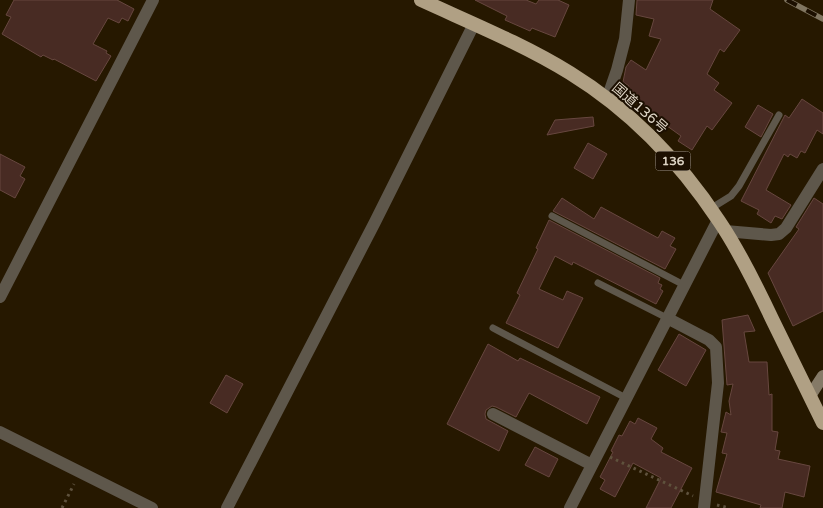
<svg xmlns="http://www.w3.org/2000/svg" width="823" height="508" font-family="'Varela Round','Noto Sans JP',sans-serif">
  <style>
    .building { fill: #482b23; stroke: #67473f }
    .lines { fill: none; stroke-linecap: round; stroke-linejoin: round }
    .path { stroke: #5f523d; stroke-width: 3; stroke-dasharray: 2.5 4; stroke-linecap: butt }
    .service { stroke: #5e574b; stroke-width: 7 }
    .minor { stroke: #5e574b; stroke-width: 12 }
    .tertiary { stroke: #5e574b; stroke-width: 12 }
    .secondary { stroke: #857a67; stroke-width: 12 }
    .trunk { stroke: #b0a084; stroke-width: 14 }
    .rail-casing { stroke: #817661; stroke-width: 5.5 }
    .rail { stroke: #1c0f00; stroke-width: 4; stroke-dasharray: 11; stroke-linecap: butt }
    .labels { text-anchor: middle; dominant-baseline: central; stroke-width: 4; stroke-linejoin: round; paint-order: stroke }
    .shield { fill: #1c0f00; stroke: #a39989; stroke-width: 1 }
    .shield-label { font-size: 12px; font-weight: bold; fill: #ddd4c4 }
    .street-label { font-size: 14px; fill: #ddd4c4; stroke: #1c0f00 }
  </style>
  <rect width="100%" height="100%" fill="#261800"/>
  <path class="building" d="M14,0H117L134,9L128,21L122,18L119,23L108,18L93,44L107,51L106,53L111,56L96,81L54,59L53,60L43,55L41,57L2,34L11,17L6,15Z
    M475,0H526L536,4L539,0H558L569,5L555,37L532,28L530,31L505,20L507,16Z
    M637,0H713L710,9L740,30L724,52L720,49L707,74L719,83L714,90L732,103L712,130L707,126L692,150L678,141L681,136L663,123L636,98L638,95L628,88L629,86L623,82L626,67L631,60L646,70L661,39L649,36L654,19L636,15Z
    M802,99L823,113V134L817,130L805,153L801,151L797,158L790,154L788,157L784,154L766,190L791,205L782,219L775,216L771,223L757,214L759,210L741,201L785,115L789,118Z
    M758,105L773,114L761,137L745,127Z
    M593,117L594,126L547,135L555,120Z
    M588,143L607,154L593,179L574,168Z
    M0,154L25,167L20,176L25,179L15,198L0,190Z
    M562,198L594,219L601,207L658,238L662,231L675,238L670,246L676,249L665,269L553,211Z
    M814,198L823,204V311L793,326L768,273L799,229L796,227Z
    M549,220L660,278L658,283L662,285L660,289L663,291L656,304L573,262L572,265L555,256L539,289L563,300L567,291L583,298L558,348L506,323L520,295L517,293L538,249L536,248Z
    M748,315L755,331L744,332L749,362H767L769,395L772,394V431L778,432L775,450L780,451L778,459L810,466L804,497L785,492L782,508H760L761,505L716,492L727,454L722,453L727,433L721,432L726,412L731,415L729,401L733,384L727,385L722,320Z
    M679,334L706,350L686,386L658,370Z
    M488,344L518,361L520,358L600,397L587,424L529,393L516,417L496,407L492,406L486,410L485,414L486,419L508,431L499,451L447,424Z
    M226,375L243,384L227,413L210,403Z
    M638,418L657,428L651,439L663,448L661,452L692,468L671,508H646L661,478L633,463L615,497L600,489L605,480L600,477L613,452L611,451L619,435L622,436L630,421L635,424Z
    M535,447L558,459L549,477L525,465Z"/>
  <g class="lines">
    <path class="path" d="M610,457L693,496
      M717,505L729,508
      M62,508L74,484"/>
    <path class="service" d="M710,209L731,196L739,186L779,115
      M552,216L684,285
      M598,283L667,318
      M493,328L626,398"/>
    <path class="minor" d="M607,99L617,70L625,39L629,0
      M725,231L771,235L779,234L786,228L823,169
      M667,318L709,340L716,347L718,383L704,508
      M493,414L592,465
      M0,432L152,508
      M227,508L375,222L474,24
      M570,508L718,220"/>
    <path class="tertiary" d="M0,297L153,0"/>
    <path class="secondary" d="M810,396L823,376"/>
    <path class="trunk" d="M421,0C471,23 523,44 570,73C630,110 680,162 719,221C740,252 757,287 773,321C790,355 806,389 823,423"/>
    <g class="rail-casing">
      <path id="rail" d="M787,0L823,19"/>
    </g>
    <use href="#rail" class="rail"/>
  </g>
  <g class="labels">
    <rect class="shield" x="655.5" y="151.5" width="35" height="19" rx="4"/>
    <g class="shield-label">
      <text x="673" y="161">136</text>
    </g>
    <g class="street-label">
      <text transform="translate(640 108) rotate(41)">国道136号</text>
    </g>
  </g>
</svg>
